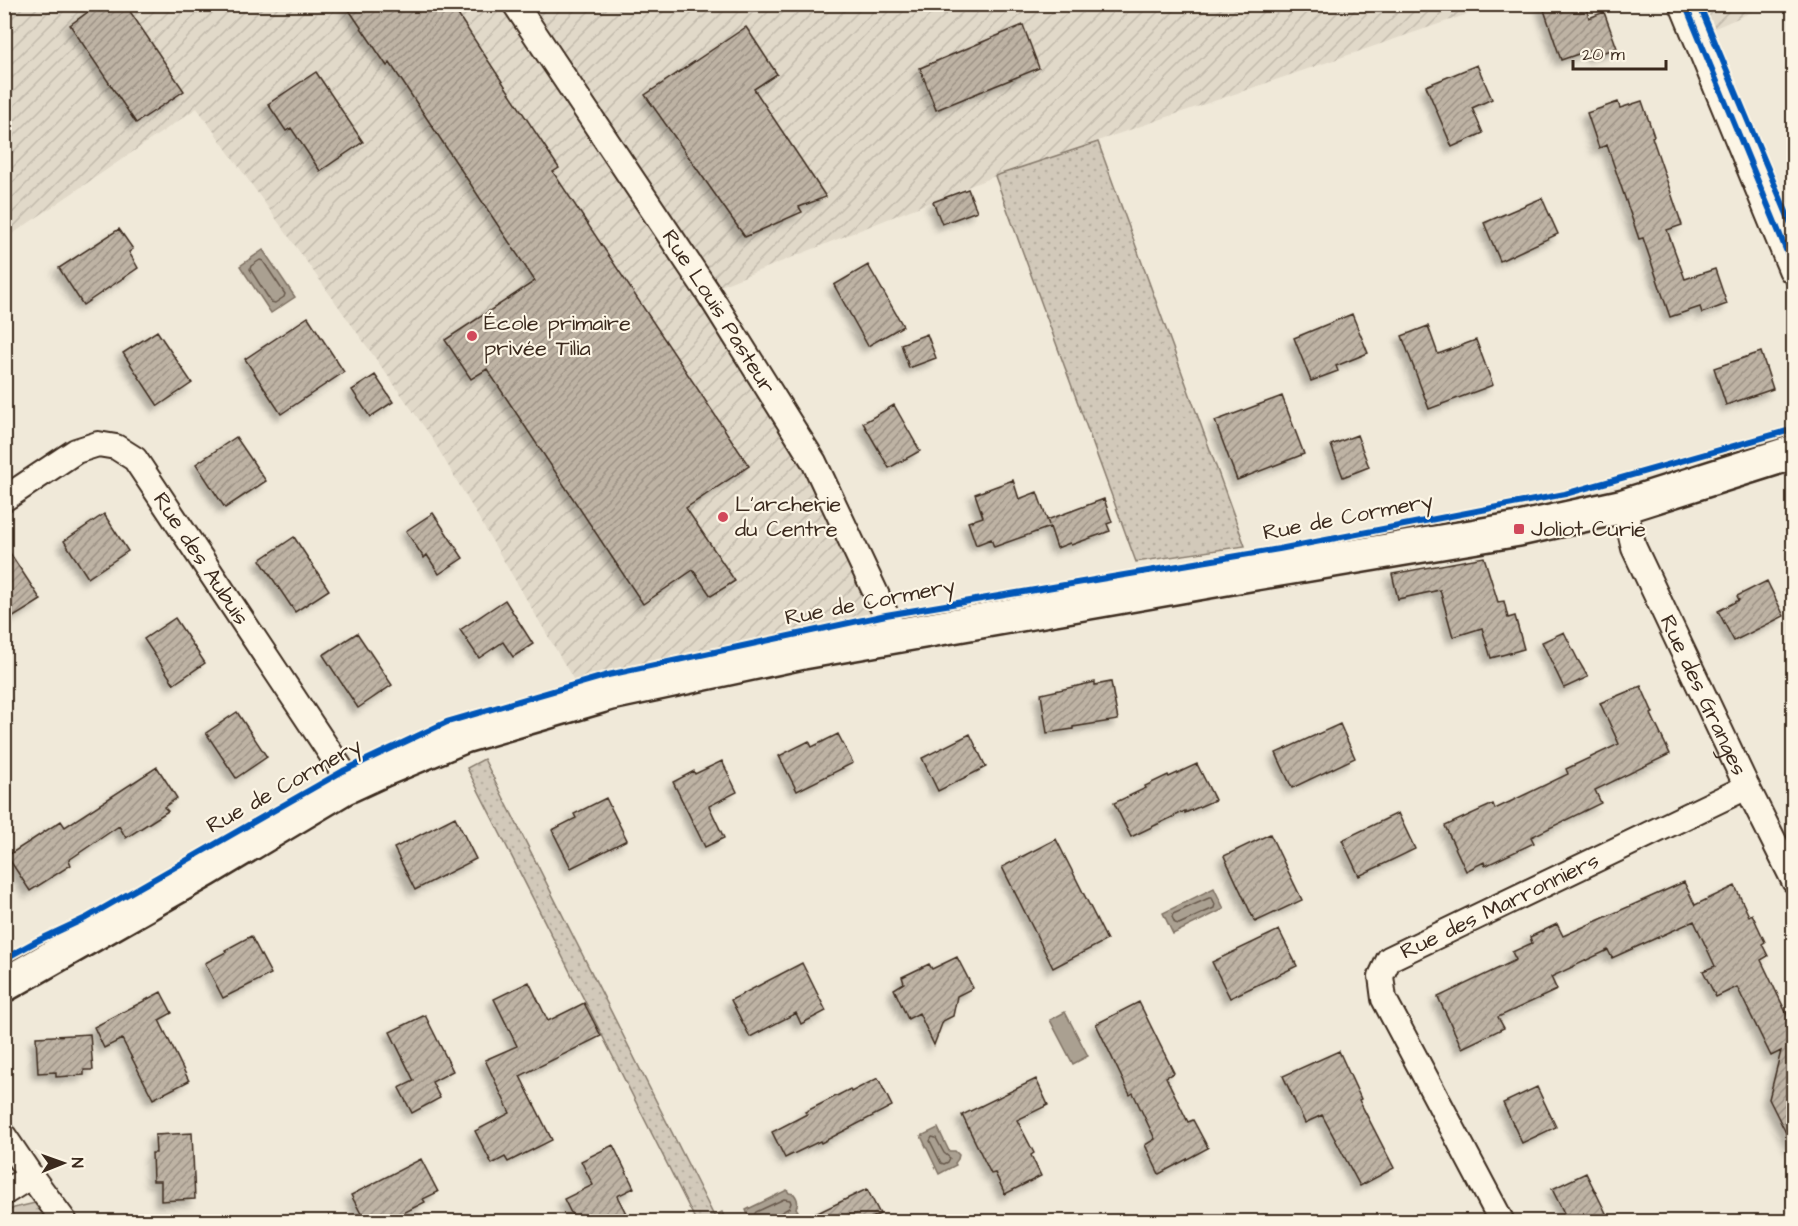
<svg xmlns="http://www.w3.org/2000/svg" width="1798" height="1226" font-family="'Architects Daughter',sans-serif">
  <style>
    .industrial { fill: url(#industrial-furrows) }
    .grass { fill: url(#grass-dots); stroke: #867a6c; stroke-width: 1.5 }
    .forest { fill: url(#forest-firs); stroke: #867a6c; stroke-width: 1.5 }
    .water { fill: #aaa091; stroke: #7e7163; stroke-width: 1.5 }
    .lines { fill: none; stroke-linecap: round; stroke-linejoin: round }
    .shore { stroke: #67594c; stroke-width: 1.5 }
    .building { fill: url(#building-hatch); stroke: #3b2a1e; stroke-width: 1.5; filter: url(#shadow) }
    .minor-casing { stroke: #3b2a1e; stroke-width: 28 }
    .tertiary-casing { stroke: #3b2a1e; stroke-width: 34 }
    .secondary-casing { stroke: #3b2a1e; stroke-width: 38 }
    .minor { stroke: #fcf5e5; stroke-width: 24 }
    .tertiary { stroke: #fcf5e5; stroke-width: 30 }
    .secondary { stroke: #fcf5e5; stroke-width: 33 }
    .cycleway-casing { stroke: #fcf5e5; stroke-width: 10 }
    .cycleway { stroke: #0057b8; stroke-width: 6 }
    .poi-dot { fill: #d1495b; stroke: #fcf5e5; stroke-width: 2 }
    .labels { text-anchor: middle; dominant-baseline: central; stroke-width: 4.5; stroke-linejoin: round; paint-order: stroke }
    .street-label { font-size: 22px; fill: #3b2a1e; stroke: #fcf5e5 }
    .poi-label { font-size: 22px; fill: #3b2a1e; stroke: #fcf5e5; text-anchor: start }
  </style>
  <defs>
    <pattern id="industrial-furrows" width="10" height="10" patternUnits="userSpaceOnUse" patternTransform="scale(1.5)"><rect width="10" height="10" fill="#e1d9c9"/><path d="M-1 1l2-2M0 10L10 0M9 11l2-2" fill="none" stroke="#c2baac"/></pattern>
    <pattern id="grass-dots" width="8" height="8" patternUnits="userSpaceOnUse" patternTransform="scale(1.5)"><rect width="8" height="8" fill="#d2c9ba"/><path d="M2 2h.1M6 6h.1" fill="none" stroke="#b5ad9f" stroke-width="1.8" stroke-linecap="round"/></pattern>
    <pattern id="forest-firs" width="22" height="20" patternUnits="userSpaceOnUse" patternTransform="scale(1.5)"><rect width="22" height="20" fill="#d2c9ba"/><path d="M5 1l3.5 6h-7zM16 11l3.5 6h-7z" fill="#b5ad9f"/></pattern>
    <pattern id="building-hatch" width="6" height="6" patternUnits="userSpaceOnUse" patternTransform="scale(1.5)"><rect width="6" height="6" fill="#beb3a4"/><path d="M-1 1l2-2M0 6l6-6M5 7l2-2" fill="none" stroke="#9c9285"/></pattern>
    <filter id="shadow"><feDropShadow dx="-5.5" dy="5.5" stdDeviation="3" flood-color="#0004"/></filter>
  </defs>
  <rect width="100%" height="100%" fill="#f0e9d9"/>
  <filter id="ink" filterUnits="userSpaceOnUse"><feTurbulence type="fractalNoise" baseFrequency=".0167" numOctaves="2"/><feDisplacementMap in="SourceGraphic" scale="12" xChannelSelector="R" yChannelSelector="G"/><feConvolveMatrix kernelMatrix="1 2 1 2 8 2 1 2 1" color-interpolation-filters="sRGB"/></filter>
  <g filter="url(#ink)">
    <path class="industrial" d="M5,5H1494L995,176L708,291L886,615L576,684L430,435L197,108L5,239Z
      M1685,5H1768L1699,35Z"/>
    <path class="grass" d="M1098,142L1245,546L1136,562L995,176Z
      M484,759L714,1216L722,1212L726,1221H696L467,768Z"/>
    <path class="forest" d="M35,1203L55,1217L57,1221H5L4,1213L14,1208Z"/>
    <path class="water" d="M263,250L295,297L271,313L240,266Z
      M1214,888L1224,909L1173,934L1163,913Z
      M1065,1012L1088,1056L1073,1064L1050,1020Z
      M938,1128L949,1151H955L959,1155L958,1159L955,1163L956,1165L939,1174L921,1136Z
      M787,1190L789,1193L794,1194C798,1199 799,1203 796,1208L798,1211L776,1221H750L746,1210Z"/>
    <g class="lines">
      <path class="shore" d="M260,260L263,261L285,294L284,297L275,303L271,302L250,269L251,266Z
        M1209,898H1212L1215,904L1214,908L1179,924L1175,923L1172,917L1173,914Z
        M932,1137L936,1138L944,1153L950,1158L948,1162L944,1164L941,1163L930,1141Z
        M756,1222L754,1215L756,1212L784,1199L790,1200L791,1203L789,1208L777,1215L775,1222"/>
    </g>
    <path class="building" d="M99,4H125L184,91L136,123L70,25Z
      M345,4H451L559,168L553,172L749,466L686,508L735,581L711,596L693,570L643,604L487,369L471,379L445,340L535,281L390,63L387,66Z
      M1542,4H1585L1589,18L1604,12L1617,48L1592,56L1590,50L1561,60Z
      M1023,25L1039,68L936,110L920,68Z
      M746,27L777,74L754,89L826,197L799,207L802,212L745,237L645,95Z
      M1477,65L1492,99L1472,108L1483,133L1452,147L1426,86Z
      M316,72L363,142L320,171L291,128L286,131L268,104Z
      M1642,101L1654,136L1652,137L1682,225L1667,230L1685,279L1715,269L1727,304L1702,313L1700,307L1670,317L1643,238L1639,239L1607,145L1599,148L1587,113L1618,102L1620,108Z
      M968,189L977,211L942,224L933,202Z
      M1542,198L1558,234L1500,261L1484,223Z
      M119,229L133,249L129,252L138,268L83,305L59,268Z
      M868,265L903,326L868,346L834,285Z
      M1352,314L1368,353L1336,366L1338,371L1311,381L1294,338Z
      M308,317L344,372L281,414L245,359Z
      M1428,326L1438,354L1476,340L1493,385L1429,409L1402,336Z
      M157,331L192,383L158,406L123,353Z
      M927,334L936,358L909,368L901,344Z
      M1761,352L1773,389L1726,405L1714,368Z
      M375,375L393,402L370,417L352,390Z
      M1282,396L1304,454L1237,480L1215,421Z
      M894,405L920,451L889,468L863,423Z
      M1357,435L1369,467L1343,477L1331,445Z
      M236,437L266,481L225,508L196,464Z
      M1013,480L1019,499L1037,492L1049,525L1047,520L1104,499L1112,522L1107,524L1110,531L1071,545L1070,543L1057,548L1050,527L994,547L991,539L976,545L968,522L983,517L975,494Z
      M433,513L463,558L439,574L427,555L424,558L406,531Z
      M104,514L128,551L88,578L64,541Z
      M294,537L329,590L295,612L260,560Z
      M4,544L41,600L4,623Z
      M1484,557L1498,602L1504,601L1508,618L1515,616L1524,649L1491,658L1482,628L1453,637L1440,590L1398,599L1392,574Z
      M1767,581L1784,616L1734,641L1718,611L1739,600L1737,596Z
      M505,600L533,644L513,657L503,642L479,658L460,630Z
      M175,618L205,663L174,684L144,639Z
      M1564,632L1578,660L1588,677L1564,688L1542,642Z
      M357,633L392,685L358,708L323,655Z
      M1095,682V685L1111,682L1118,720L1073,727V729L1047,733L1041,694Z
      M1641,686L1653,713L1651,714L1670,754L1595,790L1601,803L1531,837L1534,843L1485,866L1484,862L1466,871L1445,826L1493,804L1495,809L1568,774L1566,769L1619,744L1600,703Z
      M237,712L267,757L236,778L206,733Z
      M1340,724L1355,758L1292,788L1276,753Z
      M838,734L853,763L797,791L779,756L809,741L812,747Z
      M970,734L986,767L938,791L922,758Z
      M722,761L737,792L709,806L724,838L705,847L673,782L694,771L695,774Z
      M1197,764L1215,800L1185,813V811L1131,837L1114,803L1146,788L1145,786L1168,775L1169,777Z
      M157,767L177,798L164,807L168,811L126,838L119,826L69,860L71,865L30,891L7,856L61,821L65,827Z
      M606,798L627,840L571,868L552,830L576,818L574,814Z
      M1398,813L1415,849L1359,876L1342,840Z
      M455,817L476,859L415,890L394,848Z
      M1270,834L1302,900L1255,922L1224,856Z
      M1056,839L1107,940L1053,968L1002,867Z
      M1684,882L1695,905L1735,886L1749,916L1752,914L1765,942L1762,944L1768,956L1761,960L1794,1029V1149L1769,1099L1781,1051L1771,1056L1737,987L1716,997L1703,971L1715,966L1694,921L1612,958L1608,950L1551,977L1557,990L1498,1017L1504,1028L1462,1048L1438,997L1516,960L1512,952L1532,943L1530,937L1557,924L1563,936Z
      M1279,930L1297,966L1230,998L1212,962Z
      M251,936L271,974L223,998L205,963L226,952L225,950Z
      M957,957L973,988L957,996L953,1016L943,1021L934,1045L919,1013L908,1019L894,989L904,983L902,977L929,964L932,969Z
      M802,963L826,1011L801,1024L796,1013L750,1037L731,1000Z
      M529,982L548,1021L584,1003L601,1036L520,1076L552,1140L508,1162L505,1157L492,1164L475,1131L510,1113L485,1060L517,1046L494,999Z
      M161,992L172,1013L159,1020L189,1081L153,1099L122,1039L104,1048L94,1027Z
      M1139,1002L1174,1073L1166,1077L1188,1122L1193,1120L1208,1148L1159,1174L1145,1145L1155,1139L1133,1093L1130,1095L1096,1024Z
      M425,1015L453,1071L432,1082L440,1098L412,1113L399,1088L414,1081L390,1032Z
      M90,1034L93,1070H84V1075L56,1077V1072L38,1073L36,1037Z
      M1339,1051L1361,1099L1359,1100L1394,1168L1360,1186L1322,1115L1305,1123L1283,1076Z
      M878,1078L892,1106L821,1143L820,1141L785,1158L772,1132L807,1114L805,1112L850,1089L851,1092Z
      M1036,1079L1048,1105L1017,1120L1034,1153L1031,1155L1041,1176L1005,1194L995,1173L991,1174L962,1115Z
      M1537,1087L1556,1127L1522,1143L1503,1103Z
      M192,1133L195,1199L161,1201V1181H153L152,1153H156L155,1135Z
      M613,1145L634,1188L617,1196L630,1221H575L564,1199L593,1185L581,1161Z
      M421,1159L438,1192L423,1199L425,1202L388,1221H365L351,1195Z
      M1586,1173L1610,1221H1568L1552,1189Z
      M867,1189L880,1214L866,1221H801Z"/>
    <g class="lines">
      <g class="minor-casing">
        <g id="minor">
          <path id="s1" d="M515,4L707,291L814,462L896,636"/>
          <path id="s2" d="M4,499L76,451L98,444L116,447L135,459L351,784"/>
          <path id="s3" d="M1624,506L1634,548L1747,787L1794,881"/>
          <path d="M4,1136L31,1176L65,1222"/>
          <path d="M4,1193L31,1176"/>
          <path id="s4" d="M1502,1222L1384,999L1381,976L1389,959L1747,787"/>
        </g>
      </g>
      <g class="tertiary-casing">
        <path id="tertiary" d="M1685,4L1794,269"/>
      </g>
      <g class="secondary-casing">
        <path id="secondary" d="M4,985L206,870L343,788L382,770L464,736L611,693L803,652L1249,574L1519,529L1624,506L1794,452"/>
      </g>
      <use href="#minor" class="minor"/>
      <use href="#tertiary" class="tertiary"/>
      <use href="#secondary" class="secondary"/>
      <g class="cycleway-casing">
        <path id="cycleway" d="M1685,4L1794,269
          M1699,4L1794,231
          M4,959L37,941L86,918L343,771L447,722L608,675L886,615L1279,549L1565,494L1794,429"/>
      </g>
      <use href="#cycleway" class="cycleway"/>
    </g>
  </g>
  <g class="poi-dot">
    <circle cx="472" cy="336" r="6"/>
    <circle cx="723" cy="517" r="6"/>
    <rect x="1513" y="523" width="12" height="12" rx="3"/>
  </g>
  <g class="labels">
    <g class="street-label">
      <text stroke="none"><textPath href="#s1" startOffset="369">Rue Louis Pasteur</textPath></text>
      <text transform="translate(1348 517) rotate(-11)">Rue de Cormery</text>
      <text stroke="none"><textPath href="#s2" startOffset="270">Rue des Aubuis</textPath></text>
      <text transform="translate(870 602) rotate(-11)">Rue de Cormery</text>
      <text stroke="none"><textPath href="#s3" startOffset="206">Rue des Granges</textPath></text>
      <text transform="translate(284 786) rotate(-29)">Rue de Cormery</text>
      <text stroke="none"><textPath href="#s4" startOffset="417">Rue des Marronniers</textPath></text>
    </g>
    <g class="poi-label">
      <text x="484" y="323">École primaire<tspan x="484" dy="25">privée Tilia</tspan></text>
      <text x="735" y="504">L'archerie<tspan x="735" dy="25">du Centre</tspan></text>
      <text x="1531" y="529">Joliot Curie</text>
    </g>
  </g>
  <rect width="1798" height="1226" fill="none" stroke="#fcf5e5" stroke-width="24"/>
  <rect x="12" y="12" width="1774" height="1202" fill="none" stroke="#3b2a1e" stroke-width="2" filter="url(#ink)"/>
  <g transform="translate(63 1163) rotate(89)" stroke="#fcf5e5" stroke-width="4.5" paint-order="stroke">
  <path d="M0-4.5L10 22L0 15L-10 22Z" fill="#3b2a1e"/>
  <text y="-9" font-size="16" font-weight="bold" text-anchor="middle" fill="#3b2a1e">N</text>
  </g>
  <path d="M1573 60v9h93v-9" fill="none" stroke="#3b2a1e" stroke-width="3"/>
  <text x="1582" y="60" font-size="18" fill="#3b2a1e" stroke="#fcf5e5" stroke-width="4.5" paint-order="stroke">20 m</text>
</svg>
